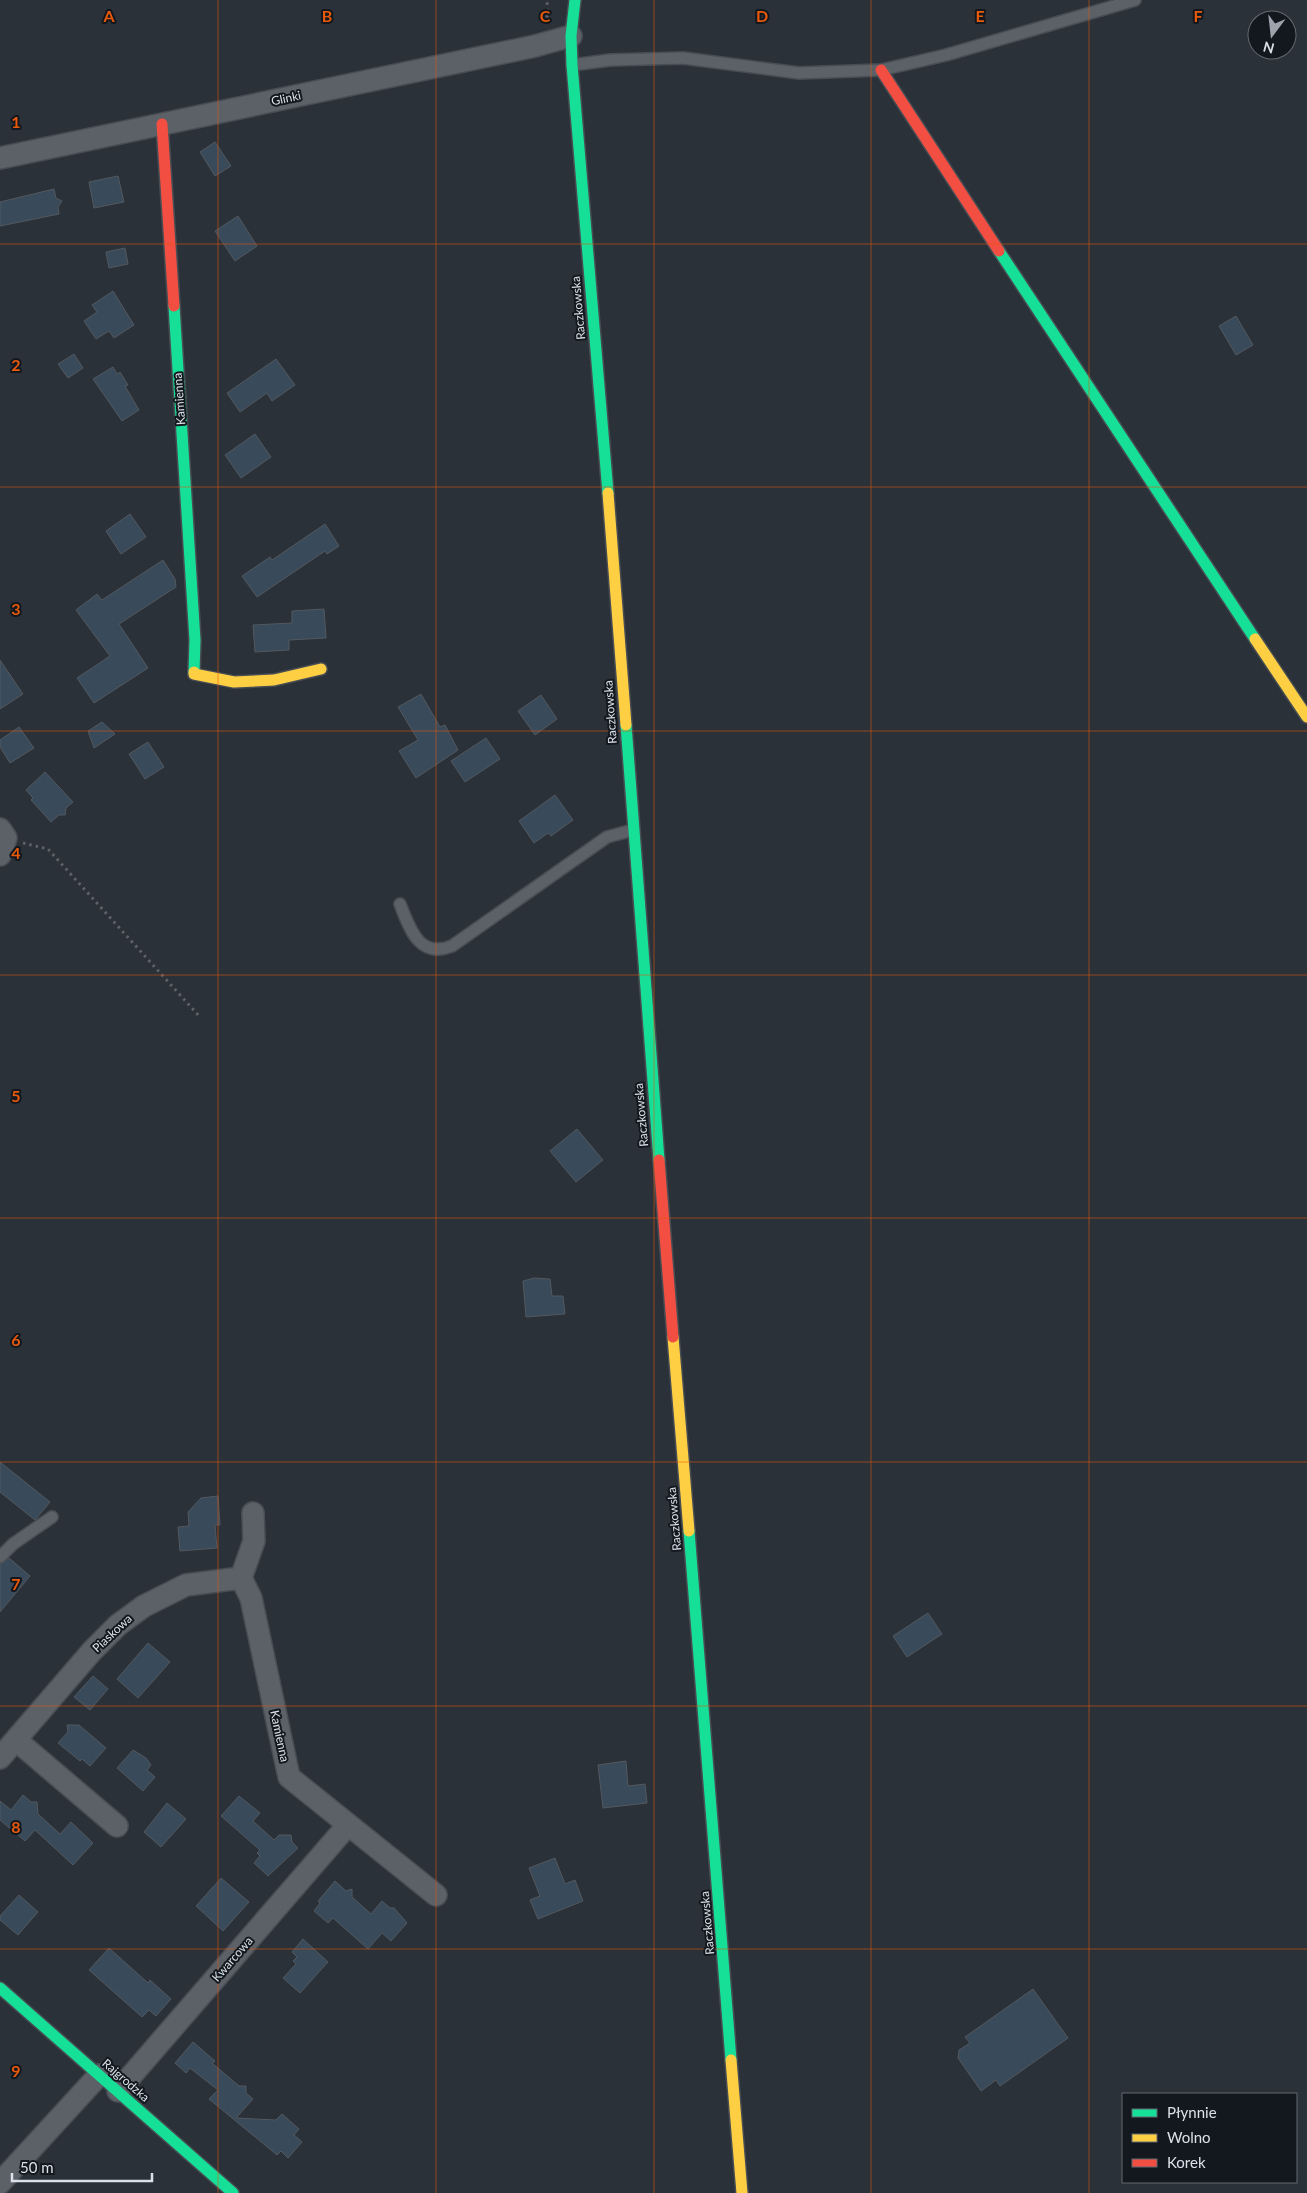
<svg xmlns="http://www.w3.org/2000/svg" width="1307" height="2193" font-family="Lato,sans-serif">
  <style>
    .building { fill: #394a5a; stroke: #53585e }
    .lines { fill: none; stroke-linecap: round; stroke-linejoin: round }
    .lane-casing { stroke: #474d53; stroke-width: 14 }
    .street-casing { stroke: #474d53; stroke-width: 24 }
    .fast-casing { stroke: #474d53; stroke-width: 14 }
    .slow-casing { stroke: #474d53; stroke-width: 14 }
    .jam-casing { stroke: #474d53; stroke-width: 14 }
    .path { stroke: #5d6168; stroke-width: 3; stroke-dasharray: 2.5 4; stroke-linecap: butt }
    .lane { stroke: #5c6168; stroke-width: 11 }
    .street { stroke: #5c6168; stroke-width: 21 }
    .fast { stroke: #16e098; stroke-width: 11 }
    .slow { stroke: #ffcf43; stroke-width: 11 }
    .jam { stroke: #f24e42; stroke-width: 11 }
    .grid { fill: none; stroke: #e8590c; stroke-width: 1; stroke-opacity: 0.55 }
    .labels { text-anchor: middle; dominant-baseline: central; stroke-width: 4; stroke-linejoin: round; paint-order: stroke }
    .street-label { font-size: 12px; fill: #d9e1ea; stroke: #13181e }
    .grid-label { font-size: 16px; text-anchor: middle; font-weight: bold; fill: #e8590c; stroke: #13181e; stroke-width: 4; stroke-linejoin: round; paint-order: stroke }
  </style>
  <rect width="100%" height="100%" fill="#2b3138"/>
  <path class="building" d="M215,142L231,166L215,176L200,152Z
    M118,176L124,202L94,208L89,182Z
    M54,189L56,198L62,201L58,207L59,214L0,226V202Z
    M238,216L257,246L235,261L215,231Z
    M125,248L128,264L109,268L106,252Z
    M113,291L134,325L114,338L109,331L96,339L84,321L97,312L92,305Z
    M1236,316L1253,345L1236,355L1219,326Z
    M74,354L83,368L68,378L58,364Z
    M276,359L295,385L272,401L267,393L240,412L227,393Z
    M113,367L117,374L120,372L128,385L125,386L139,410L122,421L93,379Z
    M255,434L271,457L241,478L225,455Z
    M130,514L146,537L121,554L106,531Z
    M325,524L339,546L327,554L325,551L257,597L242,576L270,557L272,560Z
    M163,560L175,579L176,587L119,624L148,668L94,703L77,678L110,656L76,610L97,594L102,600Z
    M324,609L326,638L289,640V650L255,652L253,625L292,623V611Z
    M0,660L23,694L0,709Z
    M421,694L440,727L445,725L458,750L416,778L399,751L418,740L398,707Z
    M541,695L557,719L535,735L518,711Z
    M102,722L115,734L94,748L88,731Z
    M19,727L34,748L10,763L0,747V740Z
    M486,738L500,759L465,782L451,761Z
    M148,742L164,767L145,779L129,754Z
    M45,772L73,802L66,808L65,815H59L51,822L31,800L33,798L26,790Z
    M555,795L573,820L551,836L548,833L534,843L519,821Z
    M577,1129L603,1160L576,1182L550,1151Z
    M534,1278L550,1279L552,1296H563L565,1314L526,1317L523,1281Z
    M0,1462L50,1502L35,1520L0,1492Z
    M218,1496L220,1525H215L217,1548L180,1551L178,1527L189,1526L188,1512L201,1498Z
    M9,1558L30,1576L0,1612V1564Z
    M928,1613L942,1634L907,1657L893,1636Z
    M148,1643L170,1662L138,1698L117,1679Z
    M93,1676L108,1689L90,1710L74,1697Z
    M67,1725H79L106,1748L90,1766L82,1759L80,1761L58,1743L68,1732Z
    M133,1750L146,1758L151,1765L147,1770L155,1777L143,1791L117,1768Z
    M626,1761L628,1786L645,1784L647,1803L603,1808L598,1765Z
    M23,1795L31,1802H37L38,1814L60,1834L71,1822L93,1843L73,1865L35,1830L25,1841L0,1820V1801L11,1810Z
    M239,1796L260,1813L253,1821L274,1840L279,1835H291L292,1842L298,1848L268,1876L254,1863L260,1856L257,1853L260,1850L221,1816Z
    M167,1803L186,1819L161,1847L144,1832Z
    M555,1858L565,1884L575,1880L583,1901L538,1919L530,1900L540,1896L529,1868Z
    M221,1878L249,1902L223,1931L196,1906Z
    M335,1881L346,1891L352,1889V1897L371,1914L382,1901L390,1908H394L407,1923L391,1941L382,1933L368,1949L333,1918L328,1923L314,1911L320,1903L318,1901Z
    M19,1895L38,1912L18,1935L0,1920V1916Z
    M303,1939L328,1962L300,1993L283,1978L296,1964L293,1961L297,1957L292,1952Z
    M109,1948L148,1983L150,1980L171,1999L156,2016L149,2010L142,2017L89,1970Z
    M1033,1989L1068,2038L1000,2086L996,2080L981,2091L958,2058L959,2050L970,2043L965,2037Z
    M193,2042L215,2061L212,2063L239,2086H246V2093L253,2099L236,2118L276,2120L282,2114L299,2129L294,2135L302,2142L288,2158L281,2151L277,2155L209,2099L218,2090L190,2068L186,2073L175,2063Z"/>
  <g class="lines">
    <g class="lane-casing">
      <path id="lane" d="M572,65L610,60L683,58L799,73L881,70L946,55L1135,0
        M400,904C410,929 419,959 452,946L607,837L633,830
        M0,1557L13,1544L52,1517"/>
    </g>
    <g class="street-casing">
      <path id="street" d="M0,158L535,46L571,36
        M0,829L6,838L0,855
        M253,1513L254,1541L241,1578L251,1598L289,1777L436,1895
        M16,1740L117,1826
        M0,1758L92,1651L118,1625L144,1606L186,1585L241,1578
        M118,2091L347,1826
        M0,2183L99,2075"/>
    </g>
    <g class="fast-casing">
      <path id="fast" d="M575,0L571,36L572,65L608,493
        M999,251L1255,639
        M174,306L195,640L194,672
        M626,725L659,1160
        M689,1531L731,2060
        M0,1988L233,2193"/>
    </g>
    <g class="slow-casing">
      <path id="slow" d="M608,493L626,725
        M1255,639L1307,717
        M194,672V674L234,682L274,680L321,669
        M673,1337L689,1531
        M731,2060L742,2193"/>
    </g>
    <g class="jam-casing">
      <path id="jam" d="M881,70L999,251
        M162,124L174,306
        M659,1160L673,1337"/>
    </g>
    <path class="path" d="M543,23L548,15L547,0
      M23,843L48,849L200,1017"/>
    <use href="#lane" class="lane"/>
    <use href="#street" class="street"/>
    <use href="#fast" class="fast"/>
    <use href="#slow" class="slow"/>
    <use href="#jam" class="jam"/>
  </g>
  <path class="grid" d="M218,0V2193M436,0V2193M654,0V2193M871,0V2193M1089,0V2193M0,244H1307M0,487H1307M0,731H1307M0,975H1307M0,1218H1307M0,1462H1307M0,1706H1307M0,1949H1307"/>
  <g class="labels">
    <g class="street-label">
      <text transform="translate(286 98) rotate(-12)">Glinki</text>
      <text transform="translate(578 308) rotate(-95)">Raczkowska</text>
      <text transform="translate(179 399) rotate(-94)">Kamienna</text>
      <text transform="translate(610 712) rotate(-94)">Raczkowska</text>
      <text transform="translate(641 1115) rotate(-95)">Raczkowska</text>
      <text transform="translate(674 1519) rotate(-95)">Raczkowska</text>
      <text transform="translate(112 1633) rotate(-43)">Piaskowa</text>
      <text transform="translate(280 1736) rotate(78)">Kamienna</text>
      <text transform="translate(707 1923) rotate(-95)">Raczkowska</text>
      <text transform="translate(232 1959) rotate(-49)">Kwarcowa</text>
      <text transform="translate(126 2080) rotate(41)">Rajgrodzka</text>
    </g>
  </g>
  <g class="grid-label">
    <text x="109" y="22">A</text>
    <text x="327" y="22">B</text>
    <text x="545" y="22">C</text>
    <text x="762" y="22">D</text>
    <text x="980" y="22">E</text>
    <text x="1198" y="22">F</text>
    <text x="16" y="128">1</text>
    <text x="16" y="371">2</text>
    <text x="16" y="615">3</text>
    <text x="16" y="859">4</text>
    <text x="16" y="1102">5</text>
    <text x="16" y="1346">6</text>
    <text x="16" y="1590">7</text>
    <text x="16" y="1833">8</text>
    <text x="16" y="2077">9</text>
  </g>
  <rect x="1122" y="2093" width="175" height="90" fill="#13181e" stroke="#626870"/>
  <rect x="1132" y="2109" width="25" height="8" fill="#16e098" stroke="#626870"/>
  <text x="1167" y="2118" font-size="15" fill="#d9e1ea">Płynnie</text>
  <rect x="1132" y="2134" width="25" height="8" fill="#ffcf43" stroke="#626870"/>
  <text x="1167" y="2143" font-size="15" fill="#d9e1ea">Wolno</text>
  <rect x="1132" y="2159" width="25" height="8" fill="#f24e42" stroke="#626870"/>
  <text x="1167" y="2168" font-size="15" fill="#d9e1ea">Korek</text>
  <g transform="translate(1272 35) rotate(195)"><circle r="24" fill="#13181e" stroke="#626870"/>
  <path d="M0-4L9 19L0 12L-9 19Z" fill="#9ca3ac"/>
  <text y="-8" font-size="14" font-weight="bold" text-anchor="middle" fill="#d9e1ea">N</text>
  </g>
  <path d="M12 2173v8h140v-8" fill="none" stroke="#d9e1ea" stroke-width="2.5"/>
  <text x="20" y="2173" font-size="15" fill="#d9e1ea" stroke="#13181e" stroke-width="4" paint-order="stroke">50 m</text>
</svg>
